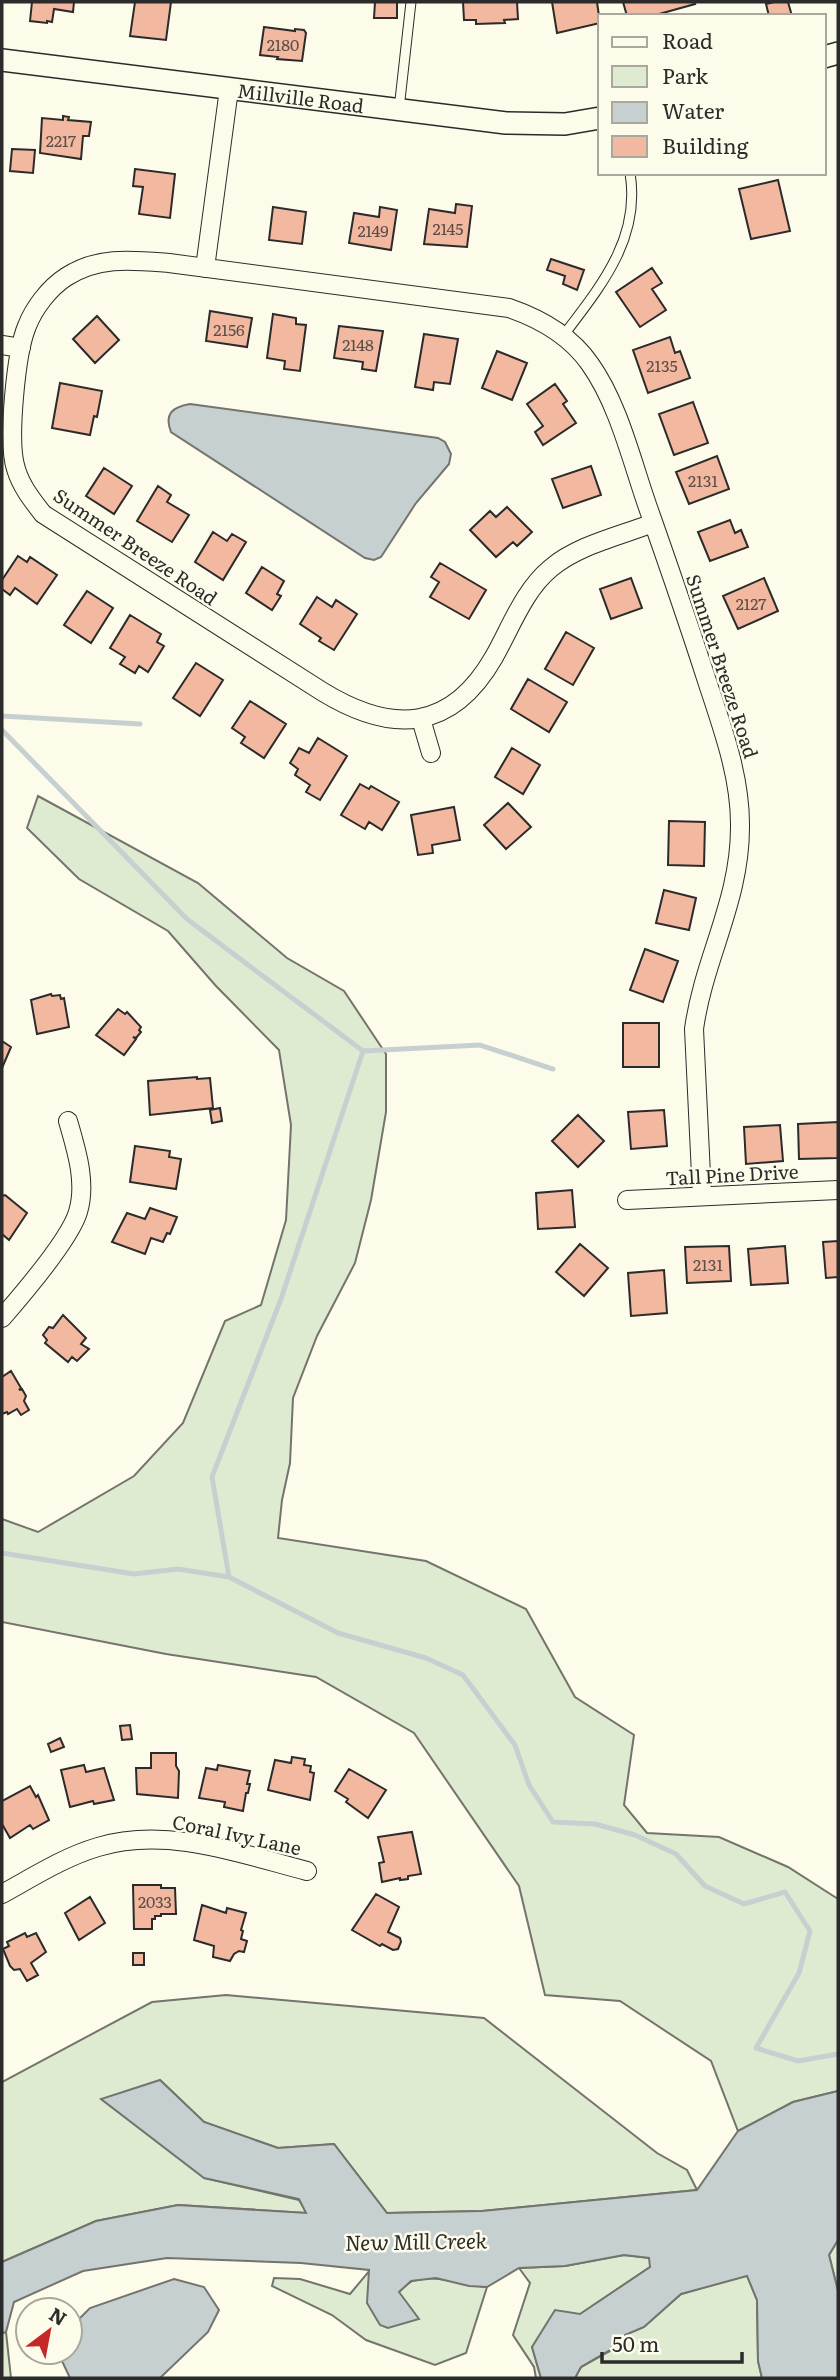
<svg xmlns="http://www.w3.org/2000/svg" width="840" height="2380" font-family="Literata,serif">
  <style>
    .green { fill: #deebd1; stroke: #74746e; stroke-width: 2 }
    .water { fill: #c7d0d0; stroke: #74746e; stroke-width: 2 }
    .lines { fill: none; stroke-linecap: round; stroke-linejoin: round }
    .stream { stroke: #c7d0d0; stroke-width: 5 }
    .building { fill: #f2b8a0; stroke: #2b2b2b; stroke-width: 2 }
    .service-casing { stroke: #2b2b2b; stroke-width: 11 }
    .minor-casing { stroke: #2b2b2b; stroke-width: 20 }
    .tertiary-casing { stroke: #2b2b2b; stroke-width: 24 }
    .service { stroke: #fdfbea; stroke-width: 9 }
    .minor { stroke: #fdfbea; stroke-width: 18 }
    .tertiary { stroke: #fdfbea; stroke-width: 21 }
    .labels { text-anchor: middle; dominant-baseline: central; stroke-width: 5; stroke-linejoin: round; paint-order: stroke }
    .number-label { font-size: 16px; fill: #5d4e48 }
    .street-label { font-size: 19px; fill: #2b2b2b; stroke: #fdfbea }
    .water-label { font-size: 21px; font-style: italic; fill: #2b2b2b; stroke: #fdfbea }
  </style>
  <rect width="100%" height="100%" fill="#fdfbea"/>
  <path class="green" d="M38,796L198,883L287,958L344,991L386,1054V1112L371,1200L355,1263L317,1336L293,1398L290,1463L282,1500L278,1538L426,1561L526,1609L575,1697L634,1735L624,1805L647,1833L719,1837L788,1867L838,1899V2091L793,2102L738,2131L711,2061L620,2001L545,1995L519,1886L414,1733L316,1677L166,1654L2,1622V1519L38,1532L134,1476L183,1423L225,1321L261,1305L286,1220L291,1125L279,1050L216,986L168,931L79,879L27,828Z
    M226,1995L484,2018L657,2153L687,2170L697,2190L482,2211L387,2213L334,2144L278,2148L204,2122L160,2080L204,2178L299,2200L307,2213L178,2205L96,2221L2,2262V2082L152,2002Z
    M838,2240V2291L829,2255Z
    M624,2255L650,2258V2267L532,2347L541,2378H536L534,2367L513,2335L530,2283L519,2268L565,2266Z
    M370,2270L399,2292C403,2288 408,2283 412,2281C436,2273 464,2286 487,2287L466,2353L435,2365L366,2340L332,2315L272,2286L274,2278L300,2279L350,2294Z
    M747,2275L757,2300L758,2361L762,2378H575L581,2367L610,2351L620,2337L644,2327L681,2294Z
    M6,2332L11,2378H2V2333Z"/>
  <path class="water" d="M190,404L438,438L445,442L451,454L449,464L416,503L381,557L374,560L365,558L171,432C164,414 172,407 190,404Z
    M160,2080L204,2122L278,2148L334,2144L387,2213L482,2211L697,2190L738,2131L793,2102L838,2091V2240L829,2255L838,2291V2378H762L758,2361L757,2300L747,2276L681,2294L644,2327L620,2337L610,2350L581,2367L575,2378H541L532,2347L555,2310L580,2314L650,2267L649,2258L624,2255L565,2266L519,2268L487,2287L469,2286L436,2278L411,2281L399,2292L419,2319L388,2328L380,2325L367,2303L369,2270L301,2263L167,2258L83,2271L14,2302L6,2332L2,2333V2262L96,2221L178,2205L306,2213L299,2199L204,2178L101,2099Z
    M174,2279L204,2287L219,2310L208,2332L160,2378H70L62,2361V2352H70V2328L90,2308Z"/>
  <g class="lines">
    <path class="stream" d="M2,716L140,724
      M2,730L187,919L363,1051L480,1045L553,1069
      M363,1051L281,1299L212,1477L229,1577L338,1633L426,1658L463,1675L515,1745L529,1785L553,1822L595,1824L635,1835L676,1854L705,1886L744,1904L785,1892L810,1931L799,1973L756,2048L798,2061L838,2054
      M2,1553L134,1574L178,1569L229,1577"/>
  </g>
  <path class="building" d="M32,2H74L73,12L54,9L52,22L47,21V23L30,21Z
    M135,2H171L166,40L130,36Z
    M375,2H397V18H374Z
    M463,2H517L518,19L504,20L505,23L476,24V20H464Z
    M552,2H597L600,23L557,33Z
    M623,2H694L695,4L652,16H627Z
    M774,2H788L792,16H769L766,4Z
    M264,27L295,31V29L304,30L306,33L302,61L277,59L278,57L260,55Z
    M63,116L69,117L68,120L91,122L89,136H83L81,159L40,153L42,118L63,120Z
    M12,149L35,150L33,173L10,171Z
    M135,169L175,174L170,218L139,214L143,187L133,186Z
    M778,180L790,231L751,239L739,189Z
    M456,204L472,206L467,247L424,244L429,209L455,213Z
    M273,207L306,212L302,244L269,240Z
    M380,207L397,210L391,250L349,243L354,213L379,217Z
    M551,259L584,270L577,290L563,284L565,276L547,270Z
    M652,268L662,283L652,289L666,310L640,327L616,292Z
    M210,311L252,318L247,347L206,341Z
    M273,314L296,318V324L306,325L300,371L284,369L285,361L267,358Z
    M97,316L119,340L95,363L73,339Z
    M339,326L383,331L376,371L362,369L363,362L334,358Z
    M424,334L458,339L450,384L434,382L433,390L415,387Z
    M670,337L675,353L680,351L690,378L648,393L633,350Z
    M497,351L527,363L512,400L482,388Z
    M60,383L102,391L97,417L94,416L90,435L52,428Z
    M555,384L567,401L563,404L576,423L543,445L535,432L543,426L527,404Z
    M693,402L708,443L674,455L659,414Z
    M717,456L729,489L689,504L676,472Z
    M591,466L601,495L563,508L552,479Z
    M104,468L132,486L114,514L86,496Z
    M158,486L171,495L167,502L189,515L172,542L137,521Z
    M507,507L532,532L517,546L513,542L496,557L470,530L490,511L496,517Z
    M730,520L735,533L741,530L748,547L710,561L698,532Z
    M213,532L227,541L232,534L246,542L223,580L195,562Z
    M18,556L27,562L30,557L57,575L37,604L15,588L10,595L2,589V580Z
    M440,563L486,590L469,619L430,597L439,582L431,577Z
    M262,567L284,581L277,594L281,596L272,610L246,593Z
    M631,578L642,608L611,619L600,589Z
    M764,578L778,611L738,629L723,596Z
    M87,591L113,608L91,643L64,625Z
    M317,597L332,607L336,600L357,614L334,650L319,641L321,638L300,624Z
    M130,615L161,634L157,642L164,646L148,672L139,666L135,673L120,664L125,657L110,648Z
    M566,632L594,648L573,685L545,669Z
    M196,663L223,680L200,716L173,698Z
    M528,679L567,702L549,732L511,709Z
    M250,701L286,724L264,758L241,743L245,737L232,728Z
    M318,738L347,756L320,800L306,792L310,785L295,775L298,769L290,763L299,748L309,753Z
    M512,748L540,765L523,794L495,777Z
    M360,784L369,789L371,786L399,802L382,830L369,822L365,829L341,815Z
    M508,803L531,827L506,849L484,825Z
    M454,807L460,840L432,845L433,853L418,855L411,815Z
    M669,821L705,822L704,866L668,865Z
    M664,890L696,898L689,930L656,923Z
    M645,949L678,961L663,1002L630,990Z
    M51,994L52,996L60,995L61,999L64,998L69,1027L37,1034L31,1000Z
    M118,1009L125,1014L127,1012L141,1027L139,1030L141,1032L136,1038L133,1037L136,1039L124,1055L96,1035Z
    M623,1023H659V1067H623Z
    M2,1041L11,1047L2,1068Z
    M197,1077V1079L210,1078L213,1108L150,1115L148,1081Z
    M220,1108L222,1121L212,1123L210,1110Z
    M664,1110L667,1146L631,1149L628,1112Z
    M578,1115L604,1141L578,1167L552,1141Z
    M838,1122V1158L799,1159L798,1124Z
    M780,1125L783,1161L746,1164L744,1127Z
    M135,1146L170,1151L169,1157L181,1159L176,1189L130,1182Z
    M572,1190L575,1227L538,1229L536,1193Z
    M5,1195L27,1213L9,1240L2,1234V1196Z
    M150,1208L177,1217L170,1234L167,1233L163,1242L151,1238L145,1254L112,1242L127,1213L145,1219Z
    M838,1241V1277L826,1278L823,1242Z
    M580,1244L608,1268L584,1296L556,1272Z
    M729,1246L731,1281L687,1283L685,1247Z
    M785,1246L788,1283L751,1285L748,1249Z
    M664,1270L667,1313L631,1316L628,1273Z
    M63,1315L86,1338L81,1344L89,1349L77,1361L72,1357L68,1362L45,1343L47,1340L43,1335L49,1327L53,1328Z
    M11,1371L21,1388L19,1390L22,1389L26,1396L24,1401L29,1410L21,1415L17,1409L8,1414L7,1412L2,1414V1377Z
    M130,1725L132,1739L122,1740L120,1726Z
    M60,1738L64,1747L51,1752L48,1744Z
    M151,1753H176V1766L179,1771L178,1798L137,1794L136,1768H151Z
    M292,1757L305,1759L304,1765L311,1766L310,1772L314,1773L310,1800L268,1790L275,1760L291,1763Z
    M84,1765L86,1772L104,1768L114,1800L94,1804L93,1801L70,1807L61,1770Z
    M218,1765L250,1771L247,1784H250L248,1793H246L243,1811L224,1807L225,1802L199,1798L206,1768L217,1770Z
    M349,1769L386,1790L368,1818L346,1802L348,1799L335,1791Z
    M30,1786L36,1797L38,1795L49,1820L33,1829L30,1825L10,1838L2,1824V1801Z
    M412,1832L421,1874L408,1876V1879L400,1880V1878L382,1882L379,1863L384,1862L378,1837Z
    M133,1885H161V1888H175L176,1914H161V1916H155V1919H152V1929H134Z
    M376,1894L399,1907L388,1932L400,1938L401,1942L398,1949L393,1950L382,1944L380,1946L352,1930Z
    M90,1897L105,1923L79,1940L65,1913Z
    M202,1905L226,1913L227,1908L246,1913L241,1930L243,1931L241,1939L247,1941L244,1952L239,1951L234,1954L230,1961L213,1957L214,1946L194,1940Z
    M25,1933L27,1937L36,1933L46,1952L31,1963L38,1975L27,1981L20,1969L14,1970L10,1966L3,1949L9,1946L7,1942Z
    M133,1953H144V1965H133Z"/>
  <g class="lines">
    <g class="service-casing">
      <path id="service" d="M399,109L411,2
        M563,336C600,287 641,239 630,173"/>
    </g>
    <g class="minor-casing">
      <path id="minor" d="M205,268L229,89
        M2,345L21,348
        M653,523C620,536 578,545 551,568C524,590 511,627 494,657C451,732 392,734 323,692L43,514C32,500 21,486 16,469C7,442 16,352 27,326C34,308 49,288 66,277C98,256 132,260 169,263L509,308C541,319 570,335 590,364C620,406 633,467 651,516C670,570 689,625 707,681C722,727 740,775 740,824C741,900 704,957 694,1029L702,1196
        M421,719L431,753
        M627,1200L838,1190
        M2,1318C22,1295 70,1239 78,1212C87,1182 76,1149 68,1121
        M2,1894C33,1877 64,1857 98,1847C167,1826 241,1854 307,1871"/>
    </g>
    <g class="tertiary-casing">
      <g id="tertiary">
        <path d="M824,57L838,53"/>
        <path id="s1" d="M2,60L506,123L565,124L600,118"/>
      </g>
    </g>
    <use href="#service" class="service"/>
    <use href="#minor" class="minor"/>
    <use href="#tertiary" class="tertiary"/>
  </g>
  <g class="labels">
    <g class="number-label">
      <text x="283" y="44">2180</text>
      <text x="61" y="140">2217</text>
      <text x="448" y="228">2145</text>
      <text x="373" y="230">2149</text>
      <text x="229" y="329">2156</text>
      <text x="358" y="344">2148</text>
      <text x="662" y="365">2135</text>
      <text x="703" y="480">2131</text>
      <text x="751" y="603">2127</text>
      <text x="708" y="1264">2131</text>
      <text x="155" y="1901">2033</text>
    </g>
    <g class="street-label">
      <text stroke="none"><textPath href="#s1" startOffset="301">Millville Road</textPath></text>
      <text transform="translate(136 546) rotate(34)">Summer Breeze Road</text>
      <text transform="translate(723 666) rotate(72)">Summer Breeze Road</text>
      <text transform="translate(732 1174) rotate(-3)">Tall Pine Drive</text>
      <text transform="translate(237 1834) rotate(12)">Coral Ivy Lane</text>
    </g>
    <g class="water-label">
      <text transform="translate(416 2240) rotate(-1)">New Mill Creek</text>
    </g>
  </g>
  <rect width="840" height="2380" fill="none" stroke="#2b2b2b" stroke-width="7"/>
  <rect x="598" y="14" width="228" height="161" fill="#fdfbea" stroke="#a9a89e" stroke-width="2"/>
  <rect x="612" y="37" width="35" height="10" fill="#fdfbea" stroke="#a9a89e" stroke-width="2"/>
  <text x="662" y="49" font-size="21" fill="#2b2b2b">Road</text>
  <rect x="612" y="66" width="35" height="21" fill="#deebd1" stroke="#a9a89e" stroke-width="2"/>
  <text x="662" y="84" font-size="21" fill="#2b2b2b">Park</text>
  <rect x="612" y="102" width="35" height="21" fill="#c7d0d0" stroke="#a9a89e" stroke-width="2"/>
  <text x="662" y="119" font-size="21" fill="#2b2b2b">Water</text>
  <rect x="612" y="136" width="35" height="21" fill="#f2b8a0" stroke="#a9a89e" stroke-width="2"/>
  <text x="662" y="154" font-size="21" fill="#2b2b2b">Building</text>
  <g transform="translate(49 2331) rotate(32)"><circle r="33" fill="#fdfbea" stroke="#a9a89e" stroke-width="2"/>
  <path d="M0-5L12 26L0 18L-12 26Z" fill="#c62828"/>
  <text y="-10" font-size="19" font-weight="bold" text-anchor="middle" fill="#2b2b2b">N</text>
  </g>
  <path d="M602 2352v10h140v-10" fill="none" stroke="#2b2b2b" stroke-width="3.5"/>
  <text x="612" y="2352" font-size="21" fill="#2b2b2b" stroke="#fdfbea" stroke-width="5" paint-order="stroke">50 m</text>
</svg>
